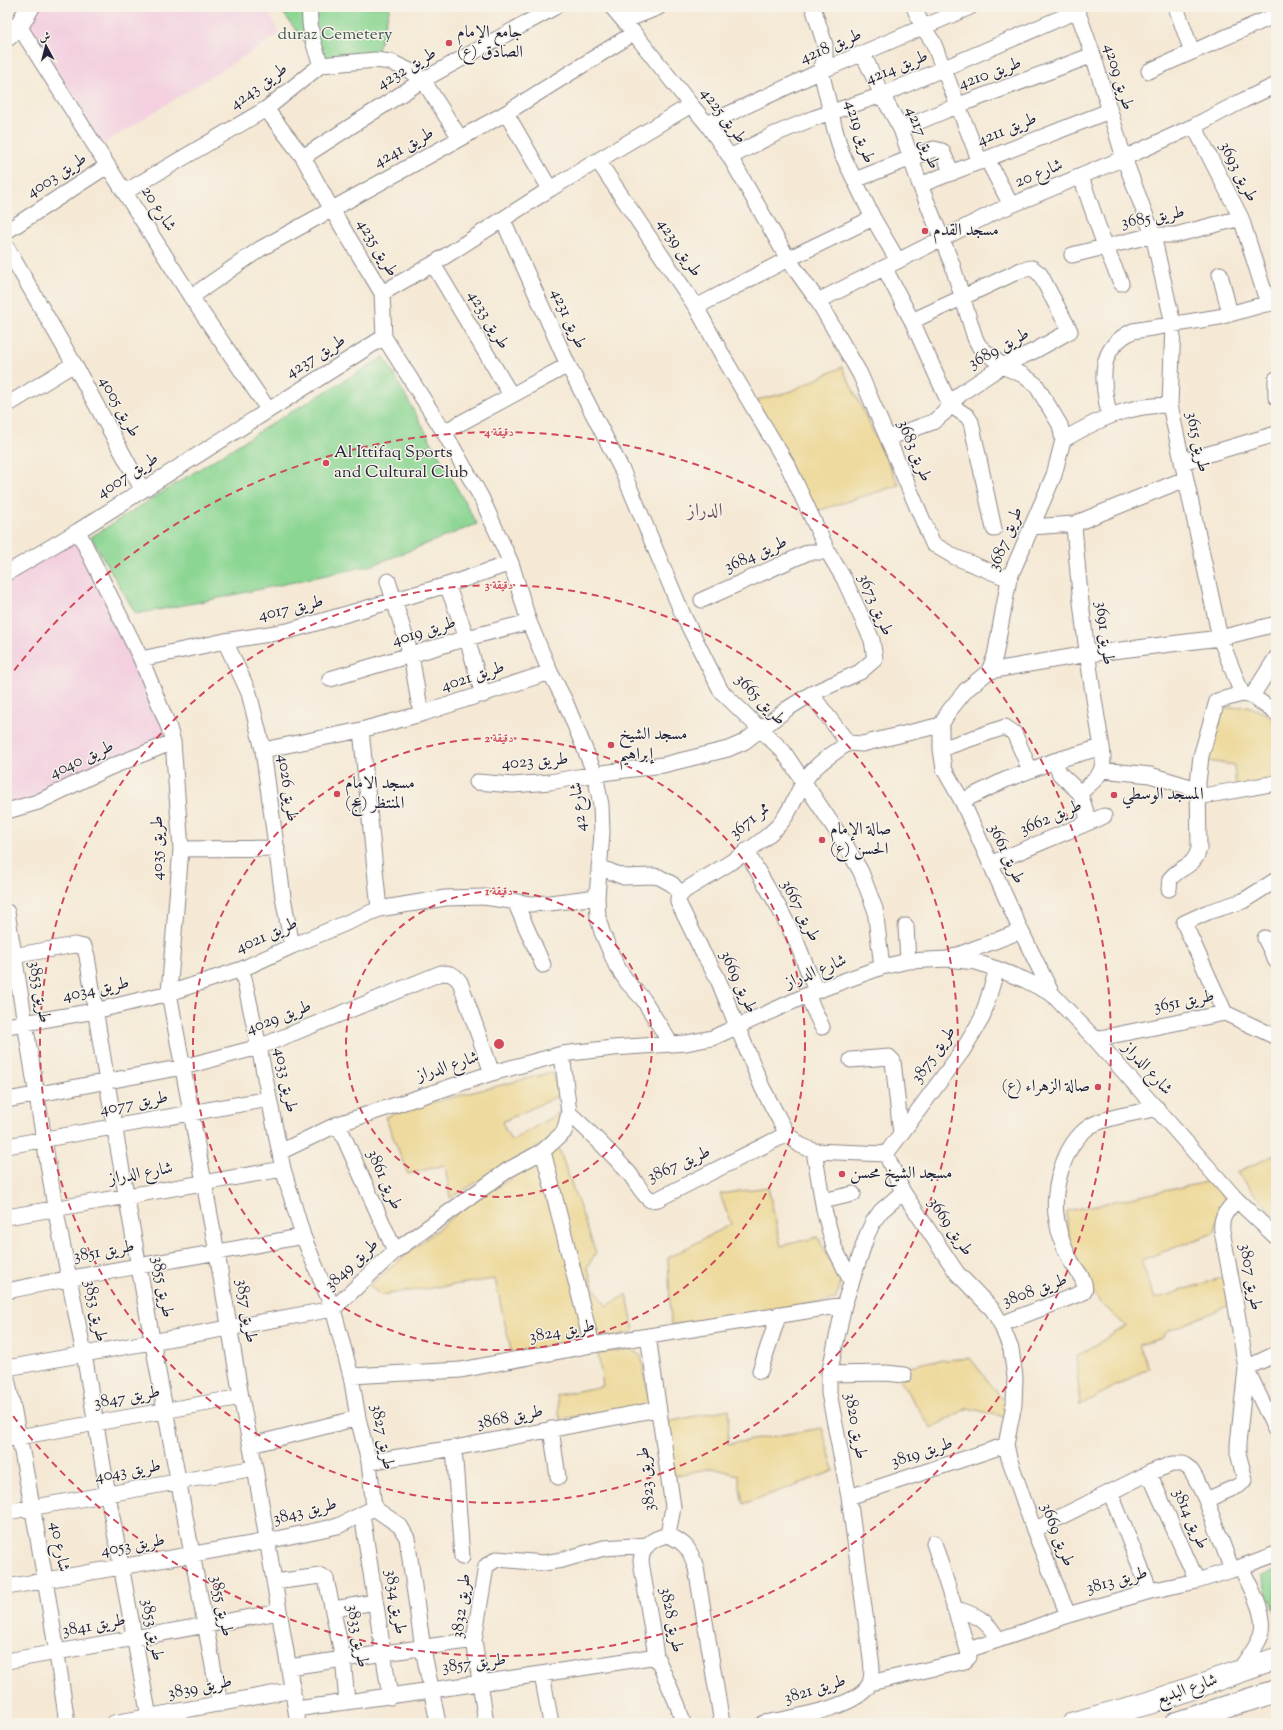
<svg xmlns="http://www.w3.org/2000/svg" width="1283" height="1730" font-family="'Sorts Mill Goudy',Amiri,serif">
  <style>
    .built { fill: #f3cfe0 }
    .green { fill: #8bd693; stroke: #567c67 }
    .sand { fill: #eeda9e; stroke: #887e6c }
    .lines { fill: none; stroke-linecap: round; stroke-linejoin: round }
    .minor-casing { stroke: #8c8688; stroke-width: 17 }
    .tertiary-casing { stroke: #8c8688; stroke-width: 21 }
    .primary-casing { stroke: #8c8688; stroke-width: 24 }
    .minor { stroke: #fff; stroke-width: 15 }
    .tertiary { stroke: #fff; stroke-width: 19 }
    .primary { stroke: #fff; stroke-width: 22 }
    .ring { fill: none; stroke: #d1495b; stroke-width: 2; stroke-dasharray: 7 5 }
    .poi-dot { fill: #d1495b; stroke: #f7f3e8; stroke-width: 1.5 }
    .labels { text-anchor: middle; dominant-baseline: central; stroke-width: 3; stroke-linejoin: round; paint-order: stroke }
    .poi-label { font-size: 17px; fill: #22223b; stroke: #f7f3e8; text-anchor: start }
    .park-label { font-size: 17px; fill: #425855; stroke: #f7f3e8 }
    .street-label { font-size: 17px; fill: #22223b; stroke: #f7f3e8 }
    .quarter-label { font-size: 19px; fill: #6f4f5f; stroke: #f7f3e8 }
    .centre { fill: #d1495b; stroke: #f7f3e8; stroke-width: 2 }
    .ring-label { font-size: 12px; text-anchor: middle; font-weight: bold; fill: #d1495b; stroke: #f7f3e8; stroke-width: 3; stroke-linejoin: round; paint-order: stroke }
  </style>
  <rect width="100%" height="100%" fill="#f7f3e8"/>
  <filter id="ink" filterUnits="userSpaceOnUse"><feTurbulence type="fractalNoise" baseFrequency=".025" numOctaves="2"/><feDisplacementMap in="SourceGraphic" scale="8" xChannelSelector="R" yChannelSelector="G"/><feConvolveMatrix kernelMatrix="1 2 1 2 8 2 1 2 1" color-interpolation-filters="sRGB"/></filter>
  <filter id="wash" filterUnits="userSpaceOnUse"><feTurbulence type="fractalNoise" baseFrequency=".012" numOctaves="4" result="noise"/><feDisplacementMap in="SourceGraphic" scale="16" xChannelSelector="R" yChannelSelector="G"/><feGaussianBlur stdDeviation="0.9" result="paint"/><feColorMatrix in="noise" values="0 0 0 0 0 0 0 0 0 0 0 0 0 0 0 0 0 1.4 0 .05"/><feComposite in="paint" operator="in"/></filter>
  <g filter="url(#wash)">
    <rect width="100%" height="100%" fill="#f5e9d5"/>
    <path class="built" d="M29,7H265L280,34L96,148L19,26Z
      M78,531L173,742L7,811V574Z"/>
    <path class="green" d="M279,7H390L375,60L321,65Z
      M384,357L477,524L373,565L205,601L136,614L91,537L276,421Z
      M1276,1569V1612L1261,1576Z"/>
    <path class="sand" d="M842,367L899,485L814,512L756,400L787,393Z
      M1248,706L1267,714L1276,723V779L1236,787L1234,765L1201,760L1220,709Z
      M553,1072L558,1096L502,1122L511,1141L562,1111L561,1124L546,1142L450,1198L445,1165L408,1174L385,1117L422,1105Z
      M559,1149L596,1253L587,1267L594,1287L607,1306L627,1294L634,1332L512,1355L495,1279L381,1295L369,1286L462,1209Z
      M1276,1155V1217L1236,1172Z
      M1207,1182L1217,1189L1225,1199L1214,1233L1141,1260L1155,1299L1227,1276L1230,1305L1168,1331L1162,1338L1139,1345L1149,1368L1080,1405L1076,1357L1126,1326C1115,1316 1102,1305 1093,1293C1078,1270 1065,1239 1067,1211Z
      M768,1187L781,1246L818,1237L841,1283L835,1300L671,1325L668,1258L731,1224L720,1194Z
      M631,1349L641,1356L651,1406L560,1419L557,1395L603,1386L598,1353Z
      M970,1358L1007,1405L1005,1417L968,1408L931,1428L895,1373L894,1370L931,1361Z
      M729,1409L728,1444L822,1428L834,1471L743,1504L738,1475L713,1468L672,1476L667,1422Z"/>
  </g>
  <g filter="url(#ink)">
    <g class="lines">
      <g class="minor-casing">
        <path id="minor" d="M310,7C308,28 314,46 321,65
          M612,7L634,33L691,105L707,124L730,157L788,259L818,301L860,374L933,544L955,557L1009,579
          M813,7L825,45V56L821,71L835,130L842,154L873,218L898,261
          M914,7L922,26L933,42L980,162
          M1076,7L1093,55L1124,158L1153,235L1173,324L1170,405L1220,638L1242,694L1252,696L1276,713
          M1176,7L1192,52
          M624,21L659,7
          M19,26L191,297L268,409
          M1149,71L1276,15
          M266,109L303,157L332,210L382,293L384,337L444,432L481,497L511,563L529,622L550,672L565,701L595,774L601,805L602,833L597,897L598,918L602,932L616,965L628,983L643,999L671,1044
          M506,113L550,189
          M707,124L821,71L970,7
          M1194,126L1241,218L1268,304
          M901,129L959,105L1093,55
          M303,157L423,80L555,7
          M730,157L775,134L814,118L882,95L1077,11
          M987,159L1011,205
          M1081,177L1105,246L1121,283
          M855,180L934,149L942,151L952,173
          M920,185L1109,111
          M125,192L266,109L321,65L375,60L391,62L410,71L423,80L460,138
          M503,220L568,365L623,472L683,615L721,691L783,751L844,842L861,872L875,909L882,967
          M7,231L107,166
          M7,248L74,364L142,489
          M1072,255L1153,235H1175L1241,218
          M433,264L511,395
          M885,269L912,321L950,405
          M1220,274L1230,314
          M382,293L433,264L550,189L691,105
          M191,297L260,249L506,113L634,33
          M818,301L995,212L1124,158L1194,126L1244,100L1276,85
          M696,307L788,259L873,218
          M1276,379V397
          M7,405L74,364
          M950,405L967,416L971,422L994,529
          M1109,416C1103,381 1095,349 1133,331L1219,317L1276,301
          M444,432L568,365
          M888,438L933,422L944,413L955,399L963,392L1002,366L1036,350L1070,331L1040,274L1032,268L1021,270L912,321
          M1063,440C1099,419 1127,405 1170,405
          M1182,462L1276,434
          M1074,524C1079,599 1089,673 1102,747
          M1031,527L1074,524L1185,479
          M78,531L141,659L169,728L173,742L181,849L169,993L217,1253L241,1397L255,1468L298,1723
          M7,573L78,531L384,337
          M388,581L411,655L421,714
          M447,585L467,638L483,695
          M702,600L809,552H828
          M225,641L249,693L263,750L283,897L292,946
          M141,659L225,641L288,631L447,585L511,563
          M989,671L1088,654L1220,638L1276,624
          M330,679L467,638L529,622
          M811,694L848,743L862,744L941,725L949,711L966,690L989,671L995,656L1009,579L1054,475L1063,440L1060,425L1036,385L1023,375L1002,366L979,346L975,338L952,264L920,185L901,129L882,95L863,54
          M1252,696L1276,658
          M941,725V749L944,769L962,801L1021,931L1052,994
          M361,730L379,909
          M848,743C833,754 815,764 805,780C795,796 790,814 777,827C753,851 714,872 684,891L678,898V902L703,953L717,977L762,1087L787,1134L800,1145L814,1151L886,1154
          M941,749L1005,727L1014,733L1030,770
          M263,750L361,730L421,714L550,672
          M1054,761L1060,774L1080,793L1089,822
          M1102,770L1150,775L1197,789
          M477,782L513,785L550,782L595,774L663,765L728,749L744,742L787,709L811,694L860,672L875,659L872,640L844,579L828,552L788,466L725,360L696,307L598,161
          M1198,797L1276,783
          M962,801L1005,780L1054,761L1102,747C1106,773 1099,776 1080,793
          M7,811L38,802L108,768L173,742
          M181,849L277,848
          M746,851L778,906L797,943L816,991
          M990,864L1104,816
          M599,867L624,877L653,876L659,877L672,884L681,894
          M1169,889L1170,879C1180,866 1194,868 1199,849L1198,783L1201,756L1217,701L1242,694
          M515,902L543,965
          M7,912L55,1207L84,1354L108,1495L149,1717
          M906,926L908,961
          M1265,938L1276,961
          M7,957L75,945L84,947L87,956C125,1207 174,1455 220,1704
          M950,958L1021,931
          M242,969L259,1047L283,1169L303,1236L333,1309L351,1376L358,1418L369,1462L374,1508L400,1526L407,1538L423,1649L438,1723
          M807,995L822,1027
          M1225,1013L1184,923L1208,912L1243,901L1276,880
          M7,1026L95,1011L169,993L242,969L292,946L379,909L445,898L484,897L530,904L550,903L597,897
          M1095,1039L1225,1013L1276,1037
          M851,1060L889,1057L893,1061L901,1134
          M7,1100L183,1067L259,1047L441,973C450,973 454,974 460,982L492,1073
          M569,1113C590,1132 610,1152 629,1173C636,1182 641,1192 650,1200L658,1199L787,1134
          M338,1124L395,1251
          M7,1146L269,1099
          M543,1151L592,1345
          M814,1151L824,1210L834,1247L851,1281
          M280,1152L338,1124L492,1073L562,1054L613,1048L686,1043L712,1038L816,991L882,967L908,961L947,959L976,962L997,969L1025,980L1052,994L1095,1039L1237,1200L1276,1237
          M886,1154L903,1192L957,1273L993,1310L1001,1324L1011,1349L1015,1377L1014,1404L1006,1445L1009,1458L1034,1530L1068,1615
          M886,1154L963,1050L982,1018L997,969
          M1237,1200C1227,1210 1220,1217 1222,1231L1234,1294L1246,1368L1276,1431
          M823,1201L853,1194
          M7,1217L283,1169
          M7,1291C105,1270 205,1256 303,1236
          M1001,1324L1084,1292C1088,1280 1074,1269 1070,1259C1064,1248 1059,1234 1057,1221C1051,1192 1063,1145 1089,1127C1103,1117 1139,1113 1157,1108
          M648,1336L673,1507L668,1535
          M7,1368L333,1309L395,1251L508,1170L543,1151L564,1132L569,1113L562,1054
          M1246,1368L1276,1354
          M760,1371L779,1314
          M829,1374L886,1373L904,1375
          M351,1376L461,1370L592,1345L844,1305
          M7,1378C31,1492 51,1607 67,1723
          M551,1429L558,1477
          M7,1439L241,1397
          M251,1445L358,1418
          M454,1448L462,1557
          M369,1462L454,1448L658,1409
          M1149,1473L1197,1581
          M1110,1492L1150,1591
          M849,1497L1006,1445
          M1206,1500L1238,1486L1245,1480L1238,1453V1444L1246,1368
          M7,1512L255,1468
          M362,1514L390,1697
          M1034,1530L1149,1473L1172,1464H1183L1190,1469L1195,1477L1206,1500L1232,1570
          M668,1535C653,1538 642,1546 641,1561L656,1656L678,1706L683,1723
          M668,1535C686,1543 690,1549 696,1568L722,1723
          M274,1582L321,1576L326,1579L343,1658L347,1702
          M7,1587L267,1541L338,1526L374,1508
          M954,1608C976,1615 987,1619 998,1640
          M334,1609L375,1602
          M968,1650L1031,1629L1068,1615L1150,1591L1197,1581L1232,1570L1276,1554
          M7,1661L279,1612
          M289,1667L474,1640
          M1238,1672C1246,1660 1256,1648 1261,1635C1268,1616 1249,1585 1241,1567
          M542,1675L551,1723
          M870,1683L965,1661L969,1657L968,1650L934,1543
          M296,1709C416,1692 536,1676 656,1656
          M114,1723L293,1690
          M486,1723L474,1640L486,1566L497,1559L544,1563L562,1560L604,1548L648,1545
          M764,1723C789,1718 859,1708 870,1683C873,1675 872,1667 871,1659L849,1497L829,1393V1374L844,1305L867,1235L873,1222L881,1211L903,1192"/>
      </g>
      <g class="tertiary-casing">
        <path id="tertiary" d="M7,37L19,26L30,7"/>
      </g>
      <g class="primary-casing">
        <path id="primary" d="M1074,1723L1149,1703L1276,1659
          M1177,1723L1276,1691"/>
      </g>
      <use href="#minor" class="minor"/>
      <use href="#tertiary" class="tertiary"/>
      <use href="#primary" class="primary"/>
    </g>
  </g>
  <g class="ring">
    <circle cx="499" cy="1044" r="153"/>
    <circle cx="499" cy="1044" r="306"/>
    <circle cx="499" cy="1044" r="459"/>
    <path d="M7 680A612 612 0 1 1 7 1408"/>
  </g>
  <g class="poi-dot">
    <circle cx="449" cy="43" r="4"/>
    <circle cx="925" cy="231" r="4"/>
    <circle cx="326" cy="463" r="4"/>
    <circle cx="611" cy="745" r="4"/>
    <circle cx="337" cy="794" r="4"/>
    <circle cx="1114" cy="795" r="4"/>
    <circle cx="822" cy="840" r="4"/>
    <circle cx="1098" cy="1087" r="4"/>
    <circle cx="842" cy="1174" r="4"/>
  </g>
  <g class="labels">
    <g class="poi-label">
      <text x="457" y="33">جامع الإمام<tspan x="457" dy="20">الصادق (ع)</tspan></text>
      <text x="933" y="231">مسجد القدم</text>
      <text x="334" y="453">Al Ittifaq Sports<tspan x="334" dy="20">and Cultural Club</tspan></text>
      <text x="619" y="735">مسجد الشيخ<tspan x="619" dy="20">إبراهيم</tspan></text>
      <text x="345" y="784">مسجد الامام<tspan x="345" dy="20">المنتظر (عج)</tspan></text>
      <text x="1122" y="795">المسجد الوسطي</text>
      <text x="830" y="830">صالة الإمام<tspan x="830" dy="20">الحسن (ع)</tspan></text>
      <text x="1090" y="1087" text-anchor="end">(ع) صالة الزهراء</text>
      <text x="850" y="1174">مسجد الشيخ محسن</text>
    </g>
    <g class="park-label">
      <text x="335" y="35">duraz Cemetery</text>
    </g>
    <g class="street-label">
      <text transform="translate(831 47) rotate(-23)">طريق 4218</text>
      <text transform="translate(897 68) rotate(-22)">طريق 4214</text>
      <text transform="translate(407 69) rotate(-31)">طريق 4232</text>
      <text transform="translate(990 74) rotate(-20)">طريق 4210</text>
      <text transform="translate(1118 77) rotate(73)">طريق 4209</text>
      <text transform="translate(259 87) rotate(-36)">طريق 4243</text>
      <text transform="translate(723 116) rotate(53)">طريق 4225</text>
      <text transform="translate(1007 130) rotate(-22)">طريق 4211</text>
      <text transform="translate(859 132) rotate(72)">طريق 4219</text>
      <text transform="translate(922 138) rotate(68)">طريق 4217</text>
      <text transform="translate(404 148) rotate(-29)">طريق 4241</text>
      <text transform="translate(1238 172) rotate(63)">طريق 3693</text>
      <text transform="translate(1039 174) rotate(-22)">شارع 20</text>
      <text transform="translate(57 176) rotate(-33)">طريق 4003</text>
      <text transform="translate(158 209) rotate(58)">شارع 20</text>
      <text transform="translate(1153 218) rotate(-10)">طريق 3685</text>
      <text transform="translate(377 248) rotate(59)">طريق 4235</text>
      <text transform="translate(679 248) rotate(56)">طريق 4239</text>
      <text transform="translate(568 319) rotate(66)">طريق 4231</text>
      <text transform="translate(488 320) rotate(59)">طريق 4233</text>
      <text transform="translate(999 349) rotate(-29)">طريق 3689</text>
      <text transform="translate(316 357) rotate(-32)">طريق 4237</text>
      <text transform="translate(119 407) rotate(61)">طريق 4005</text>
      <text transform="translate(1197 442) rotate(78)">طريق 3615</text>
      <text transform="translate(914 451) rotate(68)">طريق 3683</text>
      <text transform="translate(128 476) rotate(-33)">طريق 4007</text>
      <text transform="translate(1006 539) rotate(-68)">طريق 3687</text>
      <text transform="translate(756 555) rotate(-24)">طريق 3684</text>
      <text transform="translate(875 605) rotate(67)">طريق 3673</text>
      <text transform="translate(291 609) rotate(-13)">طريق 4017</text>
      <text transform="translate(424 632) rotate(-17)">طريق 4019</text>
      <text transform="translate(1104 633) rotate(83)">طريق 3691</text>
      <text transform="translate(473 677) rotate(-18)">طريق 4021</text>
      <text transform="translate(760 700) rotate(46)">طريق 3665</text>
      <text transform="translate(82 760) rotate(-25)">طريق 4040</text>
      <text transform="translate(535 762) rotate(-4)">طريق 4023</text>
      <text transform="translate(287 788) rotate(82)">طريق 4026</text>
      <text transform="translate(579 807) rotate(-96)">شارع 42</text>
      <text transform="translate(1051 818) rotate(-23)">طريق 3662</text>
      <text transform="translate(750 821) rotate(-40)">ممر 3671</text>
      <text transform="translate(158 848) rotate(-90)">طريق 4035</text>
      <text transform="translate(1006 854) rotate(65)">طريق 3661</text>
      <text transform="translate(800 911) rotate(63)">طريق 3667</text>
      <text transform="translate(267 936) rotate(-24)">طريق 4021</text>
      <text transform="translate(816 972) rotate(-22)">شارع الدراز</text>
      <text transform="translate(738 982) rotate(65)">طريق 3669</text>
      <text transform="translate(96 990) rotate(-12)">طريق 4034</text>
      <text transform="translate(39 992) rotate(80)">طريق 3853</text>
      <text transform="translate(1184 1002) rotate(-11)">طريق 3651</text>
      <text transform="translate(279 1018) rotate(-21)">طريق 4029</text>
      <text transform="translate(934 1055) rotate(-55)">طريق 3875</text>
      <text transform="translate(448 1067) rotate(-18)">شارع الدراز</text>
      <text transform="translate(1147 1069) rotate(48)">شارع الدراز</text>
      <text transform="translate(285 1080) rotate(79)">طريق 4033</text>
      <text transform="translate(134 1104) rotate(-11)">طريق 4077</text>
      <text transform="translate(679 1165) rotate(-24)">طريق 3867</text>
      <text transform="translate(141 1174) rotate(-10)">شارع الدراز</text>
      <text transform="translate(384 1180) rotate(66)">طريق 3861</text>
      <text transform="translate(950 1227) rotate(56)">طريق 3669</text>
      <text transform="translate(104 1252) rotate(-10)">طريق 3851</text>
      <text transform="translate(352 1265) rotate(-43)">طريق 3849</text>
      <text transform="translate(1250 1277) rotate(80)">طريق 3807</text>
      <text transform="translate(162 1287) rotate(80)">طريق 3855</text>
      <text transform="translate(1035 1291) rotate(-20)">طريق 3808</text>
      <text transform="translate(95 1311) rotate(79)">طريق 3853</text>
      <text transform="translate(246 1311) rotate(81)">طريق 3857</text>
      <text transform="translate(562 1332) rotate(-10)">طريق 3824</text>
      <text transform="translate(127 1398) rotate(-10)">طريق 3847</text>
      <text transform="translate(510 1418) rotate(-11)">طريق 3868</text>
      <text transform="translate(855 1426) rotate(80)">طريق 3820</text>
      <text transform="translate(382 1437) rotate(79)">طريق 3827</text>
      <text transform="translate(922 1453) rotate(-18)">طريق 3819</text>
      <text transform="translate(128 1472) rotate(-10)">طريق 4043</text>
      <text transform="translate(647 1479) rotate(-96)">طريق 3823</text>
      <text transform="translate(305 1512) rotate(-14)">طريق 3843</text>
      <text transform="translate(1190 1519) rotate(66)">طريق 3814</text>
      <text transform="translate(1057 1535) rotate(69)">طريق 3669</text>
      <text transform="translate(133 1546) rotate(-10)">طريق 4053</text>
      <text transform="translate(59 1547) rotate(80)">شارع 40</text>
      <text transform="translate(1117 1581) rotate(-15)">طريق 3813</text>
      <text transform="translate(395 1602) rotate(81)">طريق 3834</text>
      <text transform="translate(221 1606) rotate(79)">طريق 3855</text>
      <text transform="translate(462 1606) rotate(-83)">طريق 3832</text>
      <text transform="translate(671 1620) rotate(79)">طريق 3828</text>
      <text transform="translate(94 1626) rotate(-10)">طريق 3841</text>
      <text transform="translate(152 1630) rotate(80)">طريق 3853</text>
      <text transform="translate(357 1636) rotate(80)">طريق 3833</text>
      <text transform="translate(474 1664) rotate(-7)">طريق 3857</text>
      <text transform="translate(200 1688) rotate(-11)">طريق 3839</text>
      <text transform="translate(815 1690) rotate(-17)">طريق 3821</text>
      <text transform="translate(1187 1690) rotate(-19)">شارع البديع</text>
    </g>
    <g class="quarter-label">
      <text x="705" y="511">الدراز</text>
    </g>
  </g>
  <circle cx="499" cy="1044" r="6" class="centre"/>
  <g class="ring-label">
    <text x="499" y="436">4 دقيقة</text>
    <text x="499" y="589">3 دقيقة</text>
    <text x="499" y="742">2 دقيقة</text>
    <text x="499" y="895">1 دقيقة</text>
  </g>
  <rect width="1283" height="1730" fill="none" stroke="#f7f3e8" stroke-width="24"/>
  <g transform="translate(46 46) rotate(353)" stroke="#f7f3e8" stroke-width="3" paint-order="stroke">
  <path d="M0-3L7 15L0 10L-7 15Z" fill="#22223b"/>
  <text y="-6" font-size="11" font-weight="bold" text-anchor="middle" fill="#22223b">ش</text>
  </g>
</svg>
